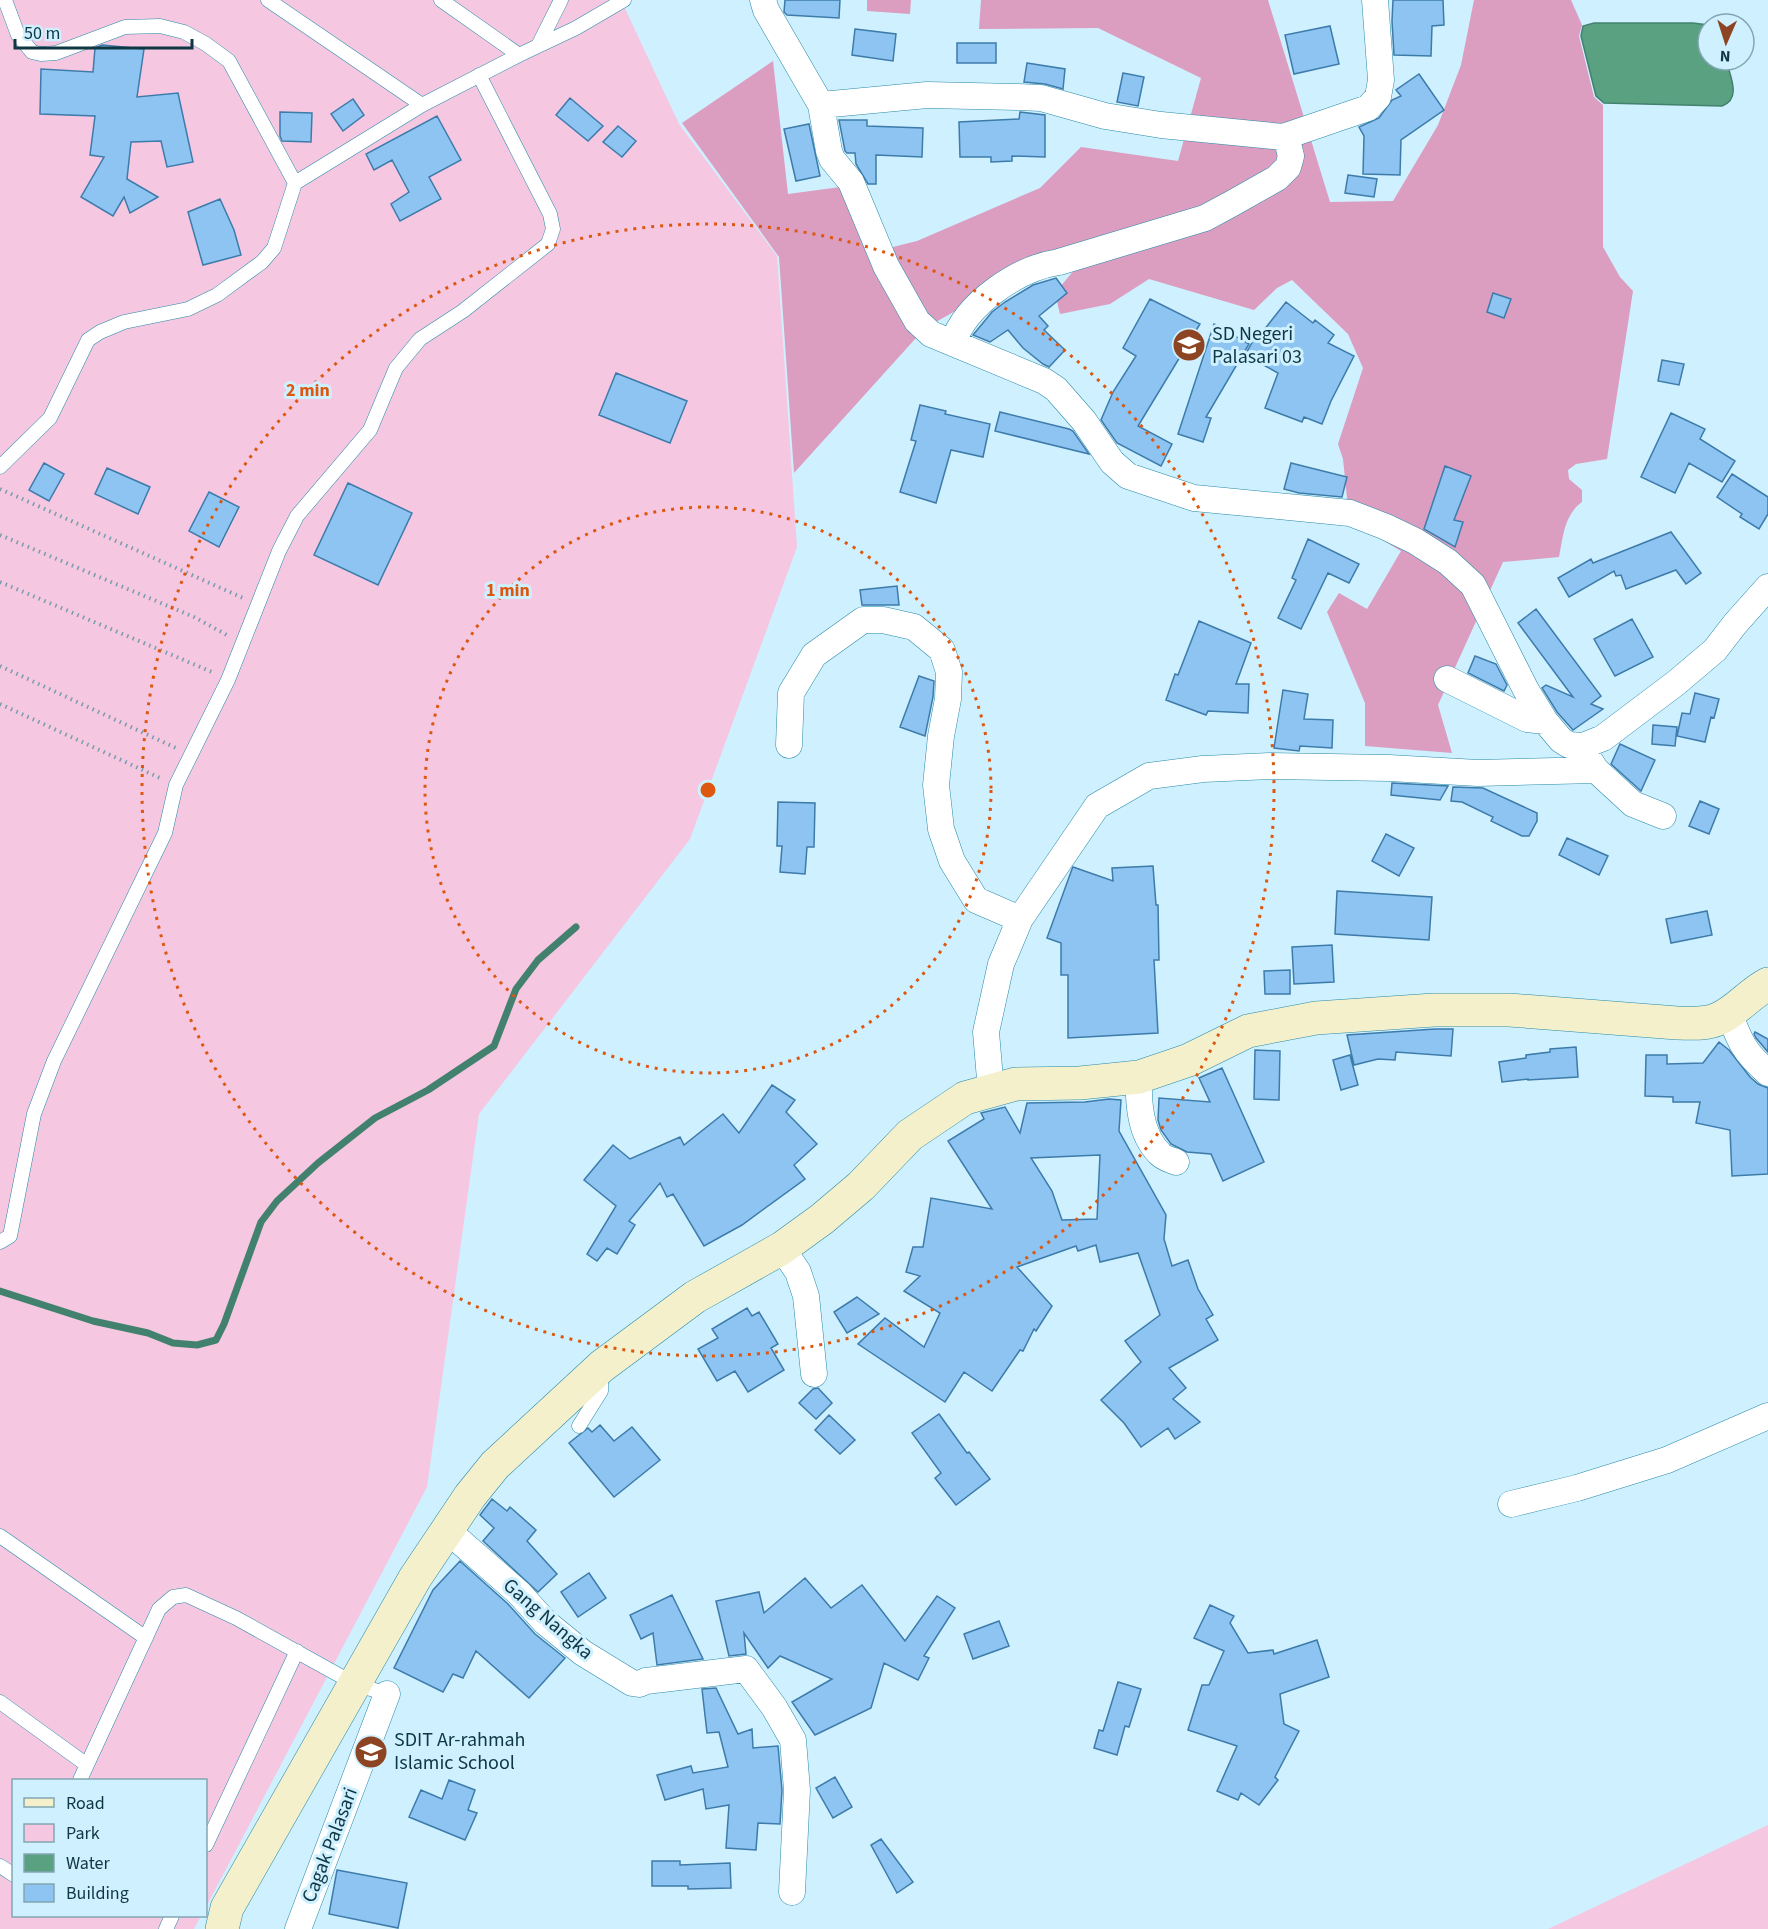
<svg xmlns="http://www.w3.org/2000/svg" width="1768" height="1929" font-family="'Source Sans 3',sans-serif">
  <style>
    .green { fill: #f5c7e1 }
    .forest { fill: #db9dc0 }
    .water { fill: #5aa182; stroke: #43816f; stroke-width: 1.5 }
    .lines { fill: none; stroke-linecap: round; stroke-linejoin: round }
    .stream { stroke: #43816f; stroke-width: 7 }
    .building { fill: #8dc4f1; stroke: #3d7bab; stroke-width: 1.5; fill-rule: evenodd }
    .service-casing { stroke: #288aa9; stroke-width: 15 }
    .minor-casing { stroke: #288aa9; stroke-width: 27 }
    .secondary-casing { stroke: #288aa9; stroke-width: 34 }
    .path { stroke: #789caa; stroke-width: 4; stroke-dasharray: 1.5 4.5; stroke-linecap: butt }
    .service { stroke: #fff; stroke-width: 14 }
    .minor { stroke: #fff; stroke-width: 26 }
    .secondary { stroke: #f3f0cb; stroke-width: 33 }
    .ring { fill: none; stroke: #dd570f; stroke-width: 3; stroke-dasharray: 3 6 }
    .labels { text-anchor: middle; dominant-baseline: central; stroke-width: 6; stroke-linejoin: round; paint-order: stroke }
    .poi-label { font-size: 20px; fill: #0e3643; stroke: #cff0fe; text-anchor: start }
    .street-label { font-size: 20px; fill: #0e3643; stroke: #cff0fe }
    .centre { fill: #dd570f; stroke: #cff0fe; stroke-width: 3 }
    .ring-label { font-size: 18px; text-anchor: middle; font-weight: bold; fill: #dd570f; stroke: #cff0fe; stroke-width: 6; stroke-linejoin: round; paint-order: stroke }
  </style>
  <rect width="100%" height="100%" fill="#cff0fe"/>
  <path class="green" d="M0,0H621L679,124L777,256L797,547L690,839L479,1114L427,1487L206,1907V1780H14V1916H201L194,1929H0Z
    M1768,1825V1929H1548Z"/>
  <path class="forest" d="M867,0H911L910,14L867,11Z
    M981,0H1268L1330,202L1393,201L1438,125L1461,65L1474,0H1571L1582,25L1579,36L1594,97L1603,105V247L1620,277L1633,291L1607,459L1576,464L1568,470L1569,479L1582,490V502C1564,515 1563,537 1559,557L1503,562L1438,705L1452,753L1365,746V703L1327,612L1339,593L1367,609L1401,551L1337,513L1347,498L1343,459L1338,444L1363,368L1348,334L1292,280L1277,288L1254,310L1149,279L1110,304L1060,314L1055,293L1075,269L1059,253L925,328L794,473L779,257L682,123L773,61L788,194L848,186L873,252L917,241L1040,188L1081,147L1178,161L1201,78L1098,28L979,29Z"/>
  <path class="water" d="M1594,23H1693L1708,25V60H1726C1730,76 1742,99 1722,106L1604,103L1596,96L1581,36L1583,26Z"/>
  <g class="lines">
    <path class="stream" d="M0,1291L93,1321L148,1333L173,1343L197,1345L216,1340L224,1324L261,1222L277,1201L318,1163L375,1118L428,1090L494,1046L516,989L538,960L576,927"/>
  </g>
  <path class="building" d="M785,0H840L839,18L787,15L784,12Z
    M1393,0H1443L1444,25L1432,26L1431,56L1394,55L1392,21Z
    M1330,26L1339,64L1294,74L1285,35Z
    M855,29L896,34L893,61L852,55Z
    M957,43H996V63H957Z
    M102,45L144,49L137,97L178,93L193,162L167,167L161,141L131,142L127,179L158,197L130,213L124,197L113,216L81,197L104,157L90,155L95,116L40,114L41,69L93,72L95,48Z
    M1027,63L1065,69L1063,89L1045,84L1024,82Z
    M1123,73L1144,77L1138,106L1117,102Z
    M1419,74L1444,110L1401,140L1400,175L1363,174L1364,136L1359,127L1379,118L1392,100L1401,96L1396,90Z
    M570,98L603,126L588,141L556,115Z
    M353,99L364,115L343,131L331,114Z
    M280,112L312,113L311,142L282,141L280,136Z
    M1020,112L1045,115V157L1012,156V161L991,162V157H960L959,122L1019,119Z
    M437,116L461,160L429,177L441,199L400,221L391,204L409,192L392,160L374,170L366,154Z
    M839,120H867V126L923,128L922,157L876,155V184H868L856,164L855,153H847L845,151Z
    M809,124L820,176L796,181L784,129Z
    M618,126L636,141L622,157L603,142Z
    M1348,175L1377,179L1374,197L1345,193Z
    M220,199L234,230L241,255L203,265L188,212Z
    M1056,278L1067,293L1039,316L1048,326L1044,330L1065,350L1049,367L1043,364L1023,348L1008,330L990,342L973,335L992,312L1005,302L1033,285Z
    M1493,293L1511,299L1504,318L1487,312Z
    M1150,299L1200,324L1138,426L1172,444L1161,466L1117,443L1101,420L1113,392L1136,356L1123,348Z
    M1286,302L1313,323L1315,320L1334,335L1328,343L1354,356L1331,401L1322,424L1304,417L1302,422L1265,408L1278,373L1245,355L1257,334L1260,335Z
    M1214,324L1249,344L1206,417L1211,418L1203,442L1178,434Z
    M1662,360L1684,364L1679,385L1658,381Z
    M616,373L687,401L670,443L599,415Z
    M920,405L946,411L945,414L990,424L983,457L951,450L936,503L900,492L916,441L911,440Z
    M1000,412L1069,429L1073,431L1089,454L995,431Z
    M1671,413L1705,429L1700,439L1735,461L1722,482L1689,463L1675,493L1641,477Z
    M44,463L64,474L49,501L29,490Z
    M1291,463L1347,477L1342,497L1299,493L1284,489Z
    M1445,466L1471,476L1454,520L1463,522L1455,547L1424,529Z
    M107,468L150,487L138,514L95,494Z
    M1732,474L1768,497V514L1759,529L1740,517L1742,514L1717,497Z
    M348,483L412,513L378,585L314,555Z
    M209,492L239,507L219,547L189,531Z
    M1671,532L1701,573L1686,584L1676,570L1626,589L1621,575L1616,576L1614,571L1569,597L1558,578L1591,559L1593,563Z
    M1308,539L1359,564L1349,583L1328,573L1301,629L1278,618L1296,580L1292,578Z
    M897,586L899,605H862L860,590Z
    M1536,609L1601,696L1591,704L1603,709L1573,730L1557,712L1542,688L1546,685L1573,697L1518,623Z
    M1632,619L1653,657L1615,676L1594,639Z
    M1199,621L1251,643L1236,684H1249L1248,713L1208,711L1206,715L1166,700L1175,674L1178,675Z
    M1475,656L1496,664L1507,685L1504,691L1468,673Z
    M919,676L934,681L933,697L925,736L900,727Z
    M1283,690L1308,694L1304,719L1333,720L1332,748L1300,746L1299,751L1274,748Z
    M1695,693L1719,699L1714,718L1711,717L1705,742L1677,736L1682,713L1690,714Z
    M1653,725L1677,727L1675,746L1652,744Z
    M1620,744L1655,760L1641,791L1611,764Z
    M1392,783L1448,786L1440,800L1391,795Z
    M1453,787L1483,788L1537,813V821L1529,836H1522L1491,821L1493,817L1462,802L1451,801Z
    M1700,801L1719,809L1709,834L1689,826Z
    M778,802L815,803L814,847H807L805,874L780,872L782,846H777Z
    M1386,834L1414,848L1399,876L1372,861Z
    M1567,838L1608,856L1599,875L1559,855Z
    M1153,866L1156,905H1158L1159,960H1154L1158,1033L1068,1038V975H1061V943L1047,938L1072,869L1073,867L1113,881L1112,868Z
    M1337,891L1432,897L1429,940L1335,934Z
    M1707,911L1712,935L1671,943L1666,919Z
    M1332,945L1334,982L1294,984L1292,947Z
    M1290,970V994H1265L1264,971Z
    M1435,1029H1453L1451,1056L1396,1052L1395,1060L1378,1059L1354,1065L1347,1035Z
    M1755,1032L1768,1039V1052L1756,1038L1754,1034Z
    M1719,1042L1729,1050L1750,1077L1758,1084L1768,1088V1174L1732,1176L1730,1130L1696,1123L1700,1102H1673V1097L1645,1096L1646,1055H1667V1064L1703,1063Z
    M1576,1047L1578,1077L1528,1080V1079L1502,1082L1499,1062L1526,1058V1055L1550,1052V1049Z
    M1255,1050L1280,1051L1279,1100L1254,1099Z
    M1350,1055L1358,1085L1341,1090L1333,1060Z
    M1222,1068L1264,1162L1223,1181L1211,1154L1187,1152L1171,1144L1161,1130L1158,1120L1159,1098L1210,1102L1199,1078Z
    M772,1085L795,1100L786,1112L817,1144L794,1165L805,1179L742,1225L704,1246L673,1194L667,1197L660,1183L629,1221L635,1225L617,1254L607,1248L597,1261L587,1254L616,1206L584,1180L613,1145L630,1159L680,1137L684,1145L723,1114L739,1133Z
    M1109,1099L1121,1100L1119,1131L1166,1215L1164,1239L1172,1266L1188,1260L1198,1289L1213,1315L1206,1319L1218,1340L1169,1368L1186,1388L1173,1399L1200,1422L1175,1439L1168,1428L1141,1447L1124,1423L1101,1400L1141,1362L1125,1341L1160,1315L1138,1253L1100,1262L1096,1245L1078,1251L1076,1246L1017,1267L1052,1306L1036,1331L1034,1329L1023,1351L1020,1350L992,1391L964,1372L945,1402L858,1344L885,1318L924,1347L940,1313L904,1291L920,1276L906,1272L913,1247H923L931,1198L992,1209L948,1141L984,1119L981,1113L1005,1107L1020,1133L1027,1103L1085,1102ZM1100,1155L1097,1219L1062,1220L1052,1191L1031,1158Z
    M857,1297L879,1314L847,1333L834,1312Z
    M747,1308L752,1316L759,1312L778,1344L771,1348L784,1370L748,1392L735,1371L717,1381L698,1349L718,1338L712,1329Z
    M818,1388L832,1403L816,1419L799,1403L813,1389Z
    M939,1414L967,1453L969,1452L990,1479L956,1505L935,1478L941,1473L912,1433Z
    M829,1415L855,1440L840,1454L815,1430Z
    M600,1425L614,1441L632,1427L660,1460L614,1497L569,1443L588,1428L592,1432Z
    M492,1499L507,1511L510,1507L536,1530L527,1541L557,1574L538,1592L483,1541L494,1528L480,1515Z
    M460,1561L508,1604L535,1634L565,1658L529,1698L476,1651L463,1678L453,1674L443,1692L394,1668L433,1590Z
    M589,1573L606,1598L578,1617L561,1592Z
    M805,1578L831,1608L862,1585L905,1641L937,1596L955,1608L924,1656L929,1658L918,1680L884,1663L871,1708L815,1735L792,1702L832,1679L780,1656L768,1668L744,1633L746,1654L729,1656L716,1601L759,1592L764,1613Z
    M672,1595L703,1659L657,1665L653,1633L641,1639L630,1615Z
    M1210,1605L1234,1616L1230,1623L1248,1653L1273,1650L1274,1654L1317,1640L1329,1677L1280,1694L1284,1724L1299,1731L1275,1777L1278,1780L1259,1805L1241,1793L1238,1800L1217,1791L1237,1746L1188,1730L1202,1685H1209L1224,1651L1194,1638Z
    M999,1621L1009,1646L973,1659L964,1634Z
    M1118,1682L1141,1689L1129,1727L1125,1726L1117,1755L1094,1748L1099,1730L1103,1731Z
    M716,1688L738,1734L752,1729L753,1748L778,1746L782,1790L780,1824L758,1823L756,1850L726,1848L729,1805L706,1809L703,1789L665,1800L657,1775L691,1766L693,1773L728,1767L719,1732L707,1733L702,1689Z
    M835,1777L852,1807L833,1818L816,1788Z
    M449,1780L475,1790L468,1810L477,1813L465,1840L409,1817L421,1790L442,1799Z
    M881,1839L913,1882L897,1893L871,1845Z
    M652,1861H680V1865L730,1863L731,1888L688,1889V1886H652Z
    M337,1870L407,1883L398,1928L329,1914Z"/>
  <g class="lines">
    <g class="service-casing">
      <path id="service" d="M5,0L18,35L32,52L41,54L56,53L125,27L160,26L184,32L206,44L229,61L295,183
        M268,0L422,105
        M441,0L519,55L576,28L624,0
        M538,46L561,0
        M0,467L50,418L88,340L100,332L124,322L188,309L217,295L262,262L274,248L295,183L422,105L519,55
        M0,1242L10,1236L34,1114L54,1061L165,833L176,785L228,680L279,551L297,516L370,430L396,368L420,339L463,311L548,244L553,229L550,214L479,75
        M579,1426L601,1391V1371
        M0,1536L146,1638
        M0,1702L87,1765
        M80,1780L159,1609L173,1597L186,1595L236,1618L355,1684L387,1694
        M206,1845L297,1651
        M0,1866L14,1875
        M166,1929L172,1916"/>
    </g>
    <g class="minor-casing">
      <path id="minor" d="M763,0L766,10L821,105L829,151L832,159L851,182L886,266L917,321L931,334L1044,381L1056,389L1084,421L1112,462L1128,476L1194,498L1350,513L1386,527L1415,541L1448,562L1473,585L1526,690L1545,721L1561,740L1569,745L1583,746L1603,738L1676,683L1715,650L1735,624L1768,587
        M821,105L927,95L1018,97L1041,98L1105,116L1161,125L1283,137L1288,144L1291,156L1288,167L1277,178L1231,204L1205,218L1059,262C1019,268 966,303 953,343
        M1283,137L1368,108L1378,97L1381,80L1375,0
        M1447,679L1527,719L1545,721
        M789,745L791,693L814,655L863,620H883L914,627L942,650L949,672L948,699L941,736L936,785L941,829L952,861L976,900L1020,919
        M1588,758L1596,770L1633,804L1663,816
        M1729,1013C1740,1042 1744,1052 1768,1073
        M1139,1077C1138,1103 1140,1134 1159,1153C1163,1158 1171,1160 1176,1162
        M991,1091L986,1032L1001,964L1020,919L1097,806L1149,776L1203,769L1270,766L1389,768L1478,773L1596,770
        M782,1248L798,1272L806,1296L814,1374
        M1511,1504L1577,1488L1667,1460L1768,1416
        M447,1530L519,1593L545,1622L583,1653L632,1683L639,1684L646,1681L746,1669L774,1707L793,1740L797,1790L792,1892
        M298,1929L387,1694"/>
    </g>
    <g class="secondary-casing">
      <path id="secondary" d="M222,1929L227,1908L415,1578L470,1496L495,1465L602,1366L695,1297L782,1248L822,1219L861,1186L910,1135L965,1098L1016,1084L1080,1083L1139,1077L1189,1060L1248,1031L1316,1018L1434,1010H1509L1677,1023C1690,1023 1705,1025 1718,1019C1737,1011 1750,993 1768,984"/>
    </g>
    <path class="path" d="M0,489L243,598
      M0,535L194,617L227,635
      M0,582L212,672
      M0,666L176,748
      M0,704L160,778"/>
    <use href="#service" class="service"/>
    <use href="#minor" class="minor"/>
    <use href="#secondary" class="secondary"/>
  </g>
  <g class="ring">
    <circle cx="708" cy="790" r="283"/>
    <circle cx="708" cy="790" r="566"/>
  </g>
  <defs>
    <g id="school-disc" transform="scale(1.725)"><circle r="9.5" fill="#8c4423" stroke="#cff0fe"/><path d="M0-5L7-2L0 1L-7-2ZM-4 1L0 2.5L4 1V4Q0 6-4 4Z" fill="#fff"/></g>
  </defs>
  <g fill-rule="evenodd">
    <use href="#school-disc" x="1189" y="345"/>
    <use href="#school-disc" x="371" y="1752"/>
  </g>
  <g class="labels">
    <g class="poi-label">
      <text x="1212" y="334">SD Negeri<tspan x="1212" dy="23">Palasari 03</tspan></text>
      <text x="394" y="1740">SDIT Ar-rahmah<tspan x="394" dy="23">Islamic School</tspan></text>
    </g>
    <g class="street-label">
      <text transform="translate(548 1619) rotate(41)">Gang Nangka</text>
      <text transform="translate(330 1845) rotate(-69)">Cagak Palasari</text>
    </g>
  </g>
  <circle cx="708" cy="790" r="9" class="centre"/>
  <g class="ring-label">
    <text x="308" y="396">2 min</text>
    <text x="508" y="596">1 min</text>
  </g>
  <rect x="12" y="1779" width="195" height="138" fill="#cff0fe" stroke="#82a6b3" stroke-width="1.5"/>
  <rect x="24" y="1798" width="30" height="9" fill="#f3f0cb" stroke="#82a6b3" stroke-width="1.5"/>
  <text x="66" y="1809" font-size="18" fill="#0e3643">Road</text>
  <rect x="24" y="1824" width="30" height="18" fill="#f5c7e1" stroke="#82a6b3" stroke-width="1.5"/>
  <text x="66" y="1839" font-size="18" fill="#0e3643">Park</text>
  <rect x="24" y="1854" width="30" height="18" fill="#5aa182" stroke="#82a6b3" stroke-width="1.5"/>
  <text x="66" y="1869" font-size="18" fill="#0e3643">Water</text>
  <rect x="24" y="1884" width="30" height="18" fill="#8dc4f1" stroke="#82a6b3" stroke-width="1.5"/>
  <text x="66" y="1899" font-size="18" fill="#0e3643">Building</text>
  <g transform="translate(1726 42) rotate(183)"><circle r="28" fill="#cff0fe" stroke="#82a6b3" stroke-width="1.5"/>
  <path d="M0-4.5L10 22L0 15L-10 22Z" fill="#8c4423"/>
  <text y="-9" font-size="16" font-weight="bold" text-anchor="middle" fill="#0e3643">N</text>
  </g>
  <path d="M15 39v9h177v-9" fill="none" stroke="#0e3643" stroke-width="3"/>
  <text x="24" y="39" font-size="18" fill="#0e3643" stroke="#cff0fe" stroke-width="4.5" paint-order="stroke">50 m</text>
</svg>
